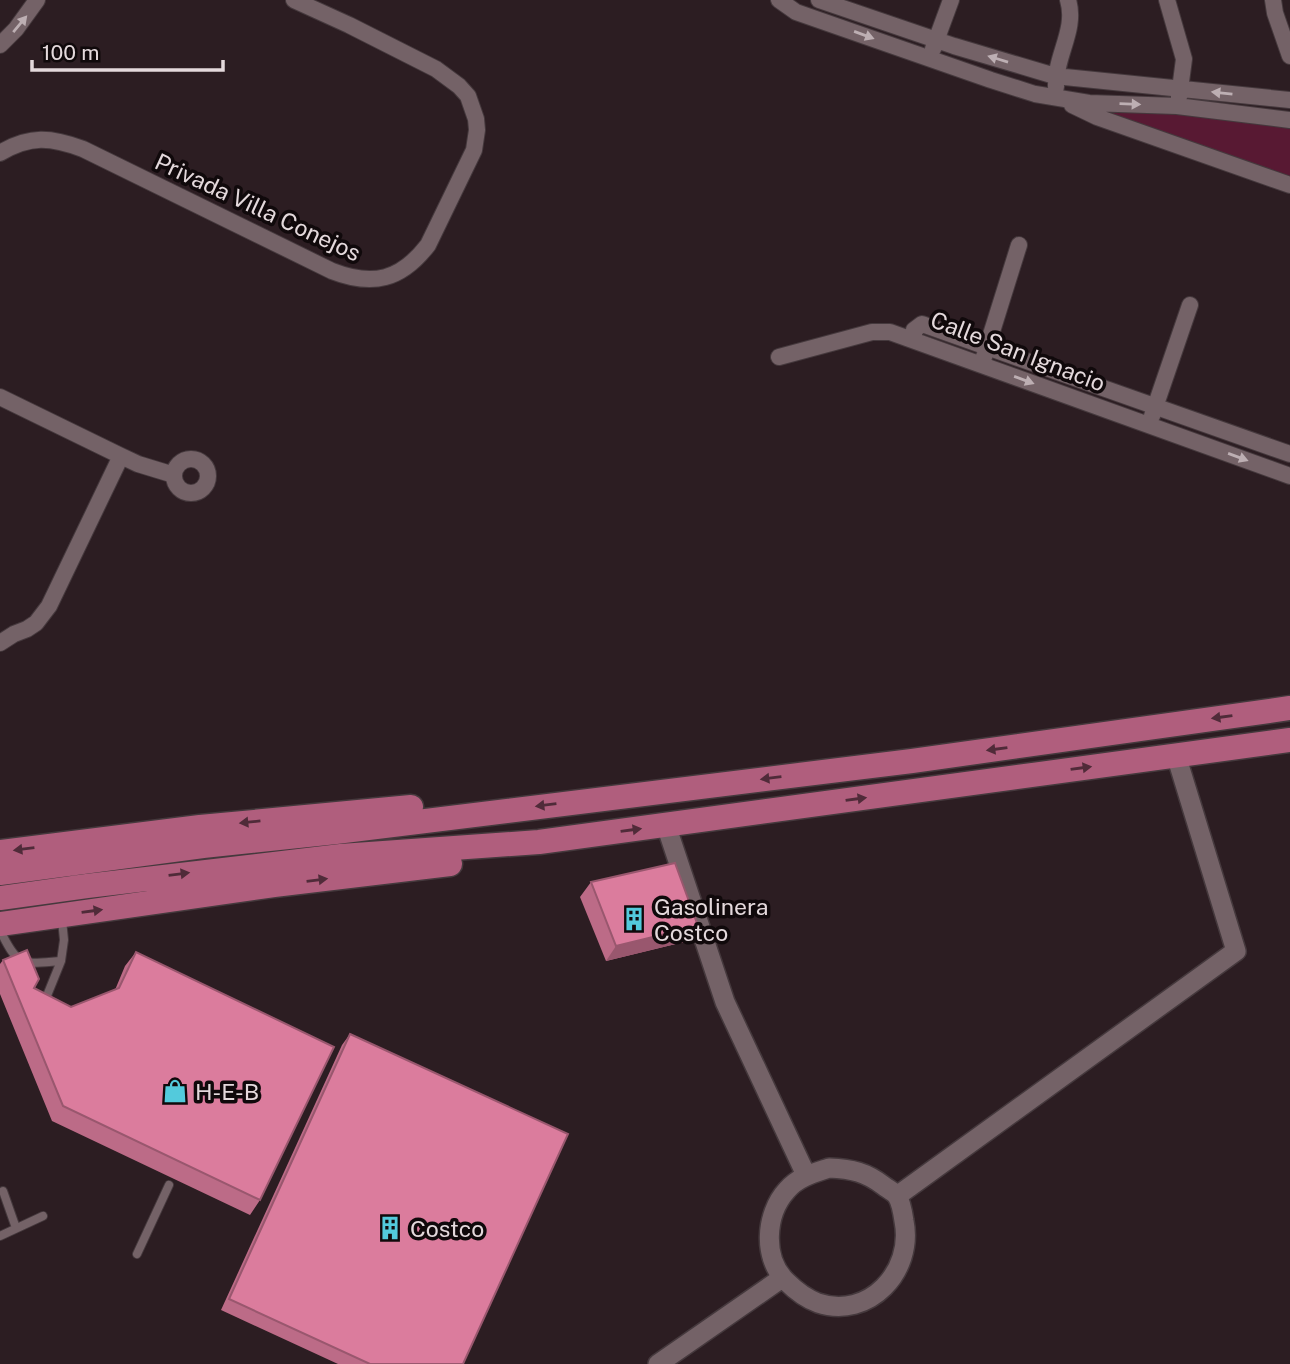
<svg xmlns="http://www.w3.org/2000/svg" width="1290" height="1364" font-family="'Public Sans',sans-serif">
  <style>
    .green { fill: #581933 }
    .lines { fill: none; stroke-linecap: round; stroke-linejoin: round }
    .service-casing { stroke: #45393d; stroke-width: 10 }
    .minor-casing { stroke: #45393d; stroke-width: 18 }
    .tertiary-casing { stroke: #45393d; stroke-width: 22 }
    .primary-casing { stroke: #45393d; stroke-width: 27 }
    .service { stroke: #746267; stroke-width: 8 }
    .minor { stroke: #746267; stroke-width: 16 }
    .tertiary { stroke: #746267; stroke-width: 19 }
    .primary { stroke: #b05e7d; stroke-width: 24 }
    .wall { fill: #bc6b87 }
    .shaded-wall { fill: #99576e }
    .building { fill: #db7c9d; stroke: #99576e; stroke-width: 2 }
    .oneway { fill: #bdafb3 }
    .oneway2 { fill: #502b39 }
    .labels { text-anchor: middle; dominant-baseline: central; stroke-width: 7; stroke-linejoin: round; paint-order: stroke }
    .street-label { font-size: 23px; fill: #e4d9dc; stroke: #10090b }
    .poi-label { font-size: 23px; fill: #e4d9dc; stroke: #10090b; text-anchor: start }
  </style>
  <rect width="100%" height="100%" fill="#2c1d22"/>
  <path class="green" d="M1108,109L1176,111L1290,123V179L1101,112Z"/>
  <g class="lines">
    <g class="service-casing">
      <path id="service" d="M0,930C18,968 22,964 61,961L64,940L62,920
        M44,1003L61,961
        M3,1191L16,1228
        M0,1236L43,1216
        M137,1254L169,1185"/>
    </g>
    <g class="minor-casing">
      <path id="minor" d="M779,0L796,12L991,80L1035,94L1089,103L1177,106L1290,120
        M819,0L954,46L1055,76L1290,100
        M1167,0L1184,59L1179,97
        M1273,0L1275,13L1290,56
        M0,45L16,29L37,0
        M933,49L951,0
        M1056,87C1055,55 1077,30 1068,0
        M1072,105L1097,117L1290,185
        M0,153C30,135 51,137 83,149L332,271C373,287 401,280 428,245L474,150L477,130L476,119L468,96L459,86L436,69L349,25L294,0
        M914,340V330L922,324L1290,454
        M779,357L872,332H890L1290,476
        M984,357L1019,245
        M0,397L121,456L138,464L174,475
        M1152,416L1190,305
        M174 476a17 17 0 1 1 34 0a17 17 0 1 1-34 0Z
        M0,643L14,634L27,629L36,623L49,606L121,456"/>
    </g>
    <g class="tertiary-casing">
      <path id="tertiary" d="M666,825L725,1002L806,1175
        M829,1168C852,1169 866,1172 884,1186C888,1189 894,1192 897,1196C901,1202 903,1214 904,1221C914,1271 869,1320 818,1303C805,1298 796,1291 787,1282C762,1259 765,1214 787,1190C798,1177 814,1173 829,1168Z
        M897,1196L1236,951L1176,755
        M658,1364L782,1278"/>
    </g>
    <g class="primary-casing">
      <path id="primary" d="M0,852L200,827L411,807
        M0,873L203,846L336,832L912,761L1290,708
        M0,898L87,886L341,856L539,842L1290,740
        M0,924L274,885L450,864"/>
    </g>
    <use href="#service" class="service"/>
    <use href="#minor" class="minor"/>
    <use href="#tertiary" class="tertiary"/>
    <use href="#primary" class="primary"/>
  </g>
  <path class="wall" d="M591,882L698,926L688,941L606,961L580,897Z
    M136,952L260,1200L250,1215L52,1121L0,994V964L3,960L34,988L71,1007L115,990L125,966Z
    M350,1034L463,1364H338L221,1310L342,1045Z"/>
  <path class="shaded-wall" d="M698,926L688,941L606,961L616,946Z"/>
  <path class="building" d="M675,863L698,926L616,946L591,882Z
    M27,950L39,979L34,988L71,1007L119,988L136,952L334,1047L260,1200L63,1106L3,960Z
    M350,1034L568,1134L463,1364H370L229,1299Z"/>
  <defs><path id="oneway-solid" d="M-6-.8H1V-3.2L6.5 0L1 3.2V.8H-6Z" transform="scale(1.75)"/></defs>
  <g class="oneway">
    <use href="#oneway-solid" transform="translate(20 24) rotate(-50)"/>
    <use href="#oneway-solid" transform="translate(864 35) rotate(20)"/>
    <use href="#oneway-solid" transform="translate(998 59) rotate(-163)"/>
    <use href="#oneway-solid" transform="translate(1222 93) rotate(-174)"/>
    <use href="#oneway-solid" transform="translate(1130 104) rotate(2)"/>
    <use href="#oneway-solid" transform="translate(1024 380) rotate(20)"/>
    <use href="#oneway-solid" transform="translate(1238 457) rotate(20)"/>
  </g>
  <g class="oneway2">
    <use href="#oneway-solid" transform="translate(1222 717) rotate(172)"/>
    <use href="#oneway-solid" transform="translate(997 749) rotate(172)"/>
    <use href="#oneway-solid" transform="translate(1081 768) rotate(-8)"/>
    <use href="#oneway-solid" transform="translate(771 778) rotate(173)"/>
    <use href="#oneway-solid" transform="translate(856 799) rotate(-8)"/>
    <use href="#oneway-solid" transform="translate(546 805) rotate(173)"/>
    <use href="#oneway-solid" transform="translate(250 822) rotate(174)"/>
    <use href="#oneway-solid" transform="translate(631 830) rotate(-8)"/>
    <use href="#oneway-solid" transform="translate(24 849) rotate(173)"/>
    <use href="#oneway-solid" transform="translate(179 874) rotate(-7)"/>
    <use href="#oneway-solid" transform="translate(317 880) rotate(-7)"/>
    <use href="#oneway-solid" transform="translate(92 911) rotate(-8)"/>
  </g>
  <defs>
    <g id="building-bare" transform="scale(1.89)"><path d="M-4-6H4V6H1V3H-1V6H-4ZM-2.5-4.3h1.7v1.8h-1.7ZM.8-4.3h1.7v1.8H.8ZM-2.5-1h1.7V.8h-1.7ZM.8-1h1.7V.8H.8Z" fill="#53cadc" stroke="#10090b" stroke-width="2.5" paint-order="stroke"/></g>
    <g id="shop-bare" transform="scale(1.89)"><path d="M-5-2.5h2.3a2.7 3.5 0 0 1 5.4 0H5L5.5 6h-11ZM-1.5-2.5h3a1.5 2.3 0 0 0-3 0Z" fill="#53cadc" stroke="#10090b" stroke-width="2.5" paint-order="stroke"/></g>
  </defs>
  <g fill-rule="evenodd">
    <use href="#building-bare" x="634" y="919"/>
    <use href="#shop-bare" x="175" y="1091"/>
    <use href="#building-bare" x="390" y="1228"/>
  </g>
  <g class="labels">
    <g class="street-label">
      <text transform="translate(258 207) rotate(25)">Privada Villa Conejos</text>
      <text transform="translate(1018 351) rotate(21)">Calle San Ignacio</text>
    </g>
    <g class="poi-label">
      <text x="654" y="906">Gasolinera<tspan x="654" dy="26">Costco</tspan></text>
      <text x="195" y="1091">H-E-B</text>
      <text x="410" y="1228">Costco</text>
    </g>
  </g>
  <path d="M32 60v10h191v-10" fill="none" stroke="#e4d9dc" stroke-width="3.5"/>
  <text x="42" y="60" font-size="21" fill="#e4d9dc" stroke="#10090b" stroke-width="5" paint-order="stroke">100 m</text>
</svg>
